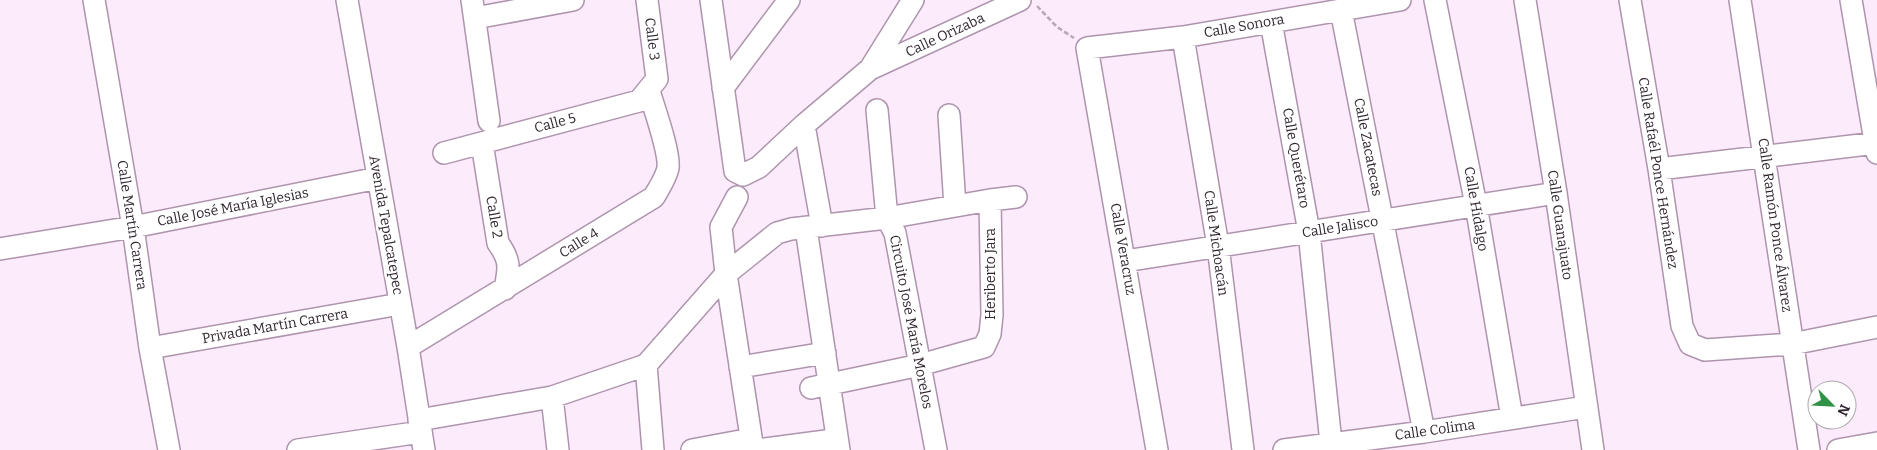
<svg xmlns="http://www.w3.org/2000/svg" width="1877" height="450" font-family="Bitter,serif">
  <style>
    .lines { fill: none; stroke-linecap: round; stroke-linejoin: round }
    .minor-casing { stroke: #ae94ad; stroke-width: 24 }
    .path { stroke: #b7a8b6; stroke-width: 2.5; stroke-dasharray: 5 2.5; stroke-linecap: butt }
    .minor { stroke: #fff; stroke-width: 21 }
    .labels { text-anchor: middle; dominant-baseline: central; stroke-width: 5; stroke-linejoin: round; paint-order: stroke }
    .street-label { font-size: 14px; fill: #322731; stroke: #fff }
  </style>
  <rect width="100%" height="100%" fill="#fcebfb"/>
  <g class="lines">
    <g class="minor-casing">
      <path id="minor" d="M94,0L133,227L150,348L169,450
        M347,0L408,347L424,450
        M472,0L489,121
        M711,0L735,171L743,175L759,167L804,125L870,69L913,0
        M1435,0L1476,205L1512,418
        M1525,0L1556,193L1593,450
        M1630,0L1659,169L1682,326L1690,344L1705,350L1792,344L1877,327
        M1740,0L1809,450
        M1851,0L1877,153
        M1341,10L1424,432
        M475,18L573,0
        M1271,22L1309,232L1331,443
        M1183,37L1218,246L1243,450
        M870,69L1020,0
        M723,88L789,0
        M877,110L887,218L895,233L936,450
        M949,115L955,206
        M804,125L822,226
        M482,143L498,243C511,261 509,268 505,289
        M444,153L639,101L657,79L647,0
        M1659,169L1877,143
        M737,197L721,227L726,274L753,450
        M806,228L839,450
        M0,249L133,227L378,178
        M1125,261L1556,193
        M408,347L654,197C659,188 666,178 668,168C670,152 654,108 649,91
        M150,348L400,304
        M646,365L653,450
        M740,367L825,353
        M811,388L920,365L984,347L990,334L992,315L990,200
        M552,397L558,450
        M419,420L552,397L646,365L726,274L777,233L791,229L887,218L990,200L1016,197
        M298,450L421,432
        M692,450L751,439
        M756,450L826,441L837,443
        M1157,450L1087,48L1183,37L1400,0
        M1284,450L1424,432L1586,407
        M1838,450L1877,443"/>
    </g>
    <path class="path" d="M1037,6L1057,27L1074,38"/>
    <use href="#minor" class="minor"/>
  </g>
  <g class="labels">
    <g class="street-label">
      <text transform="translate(1244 26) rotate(-10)">Calle Sonora</text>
      <text transform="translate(945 35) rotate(-25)">Calle Orizaba</text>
      <text transform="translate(652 39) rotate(83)">Calle 3</text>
      <text transform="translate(555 123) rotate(-15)">Calle 5</text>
      <text transform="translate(1368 147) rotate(79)">Calle Zacatecas</text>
      <text transform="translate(1296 158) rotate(80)">Calle Querétaro</text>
      <text transform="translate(1658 173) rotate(81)">Calle Rafaél Ponce Hernández</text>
      <text transform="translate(233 207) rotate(-11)">Calle José María Iglesias</text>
      <text transform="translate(1476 209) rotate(80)">Calle Hidalgo</text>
      <text transform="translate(494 217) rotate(80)">Calle 2</text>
      <text transform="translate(132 225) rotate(81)">Calle Martín Carrera</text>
      <text transform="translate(386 225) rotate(80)">Avenida Tepalcatepec</text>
      <text transform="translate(1560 225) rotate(82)">Calle Guanajuato</text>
      <text transform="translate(1775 225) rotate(82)">Calle Ramón Ponce Álvarez</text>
      <text transform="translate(1340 227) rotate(-9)">Calle Jalisco</text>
      <text transform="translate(579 243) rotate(-32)">Calle 4</text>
      <text transform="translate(1216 243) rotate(82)">Calle Michoacán</text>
      <text transform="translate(1123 249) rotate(80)">Calle Veracruz</text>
      <text transform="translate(990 274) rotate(-90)">Heriberto Jara</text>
      <text transform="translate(911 322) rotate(79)">Circuito José María Morelos</text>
      <text transform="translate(275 326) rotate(-10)">Privada Martín Carrera</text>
      <text transform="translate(1435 430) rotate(-8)">Calle Colima</text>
    </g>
  </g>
  <g transform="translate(1832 405) rotate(114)"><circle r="24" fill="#ffffff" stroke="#ada9ad"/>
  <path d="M0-4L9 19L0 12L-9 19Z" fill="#2f9246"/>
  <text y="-8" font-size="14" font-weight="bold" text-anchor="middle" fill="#322731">N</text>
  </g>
</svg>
